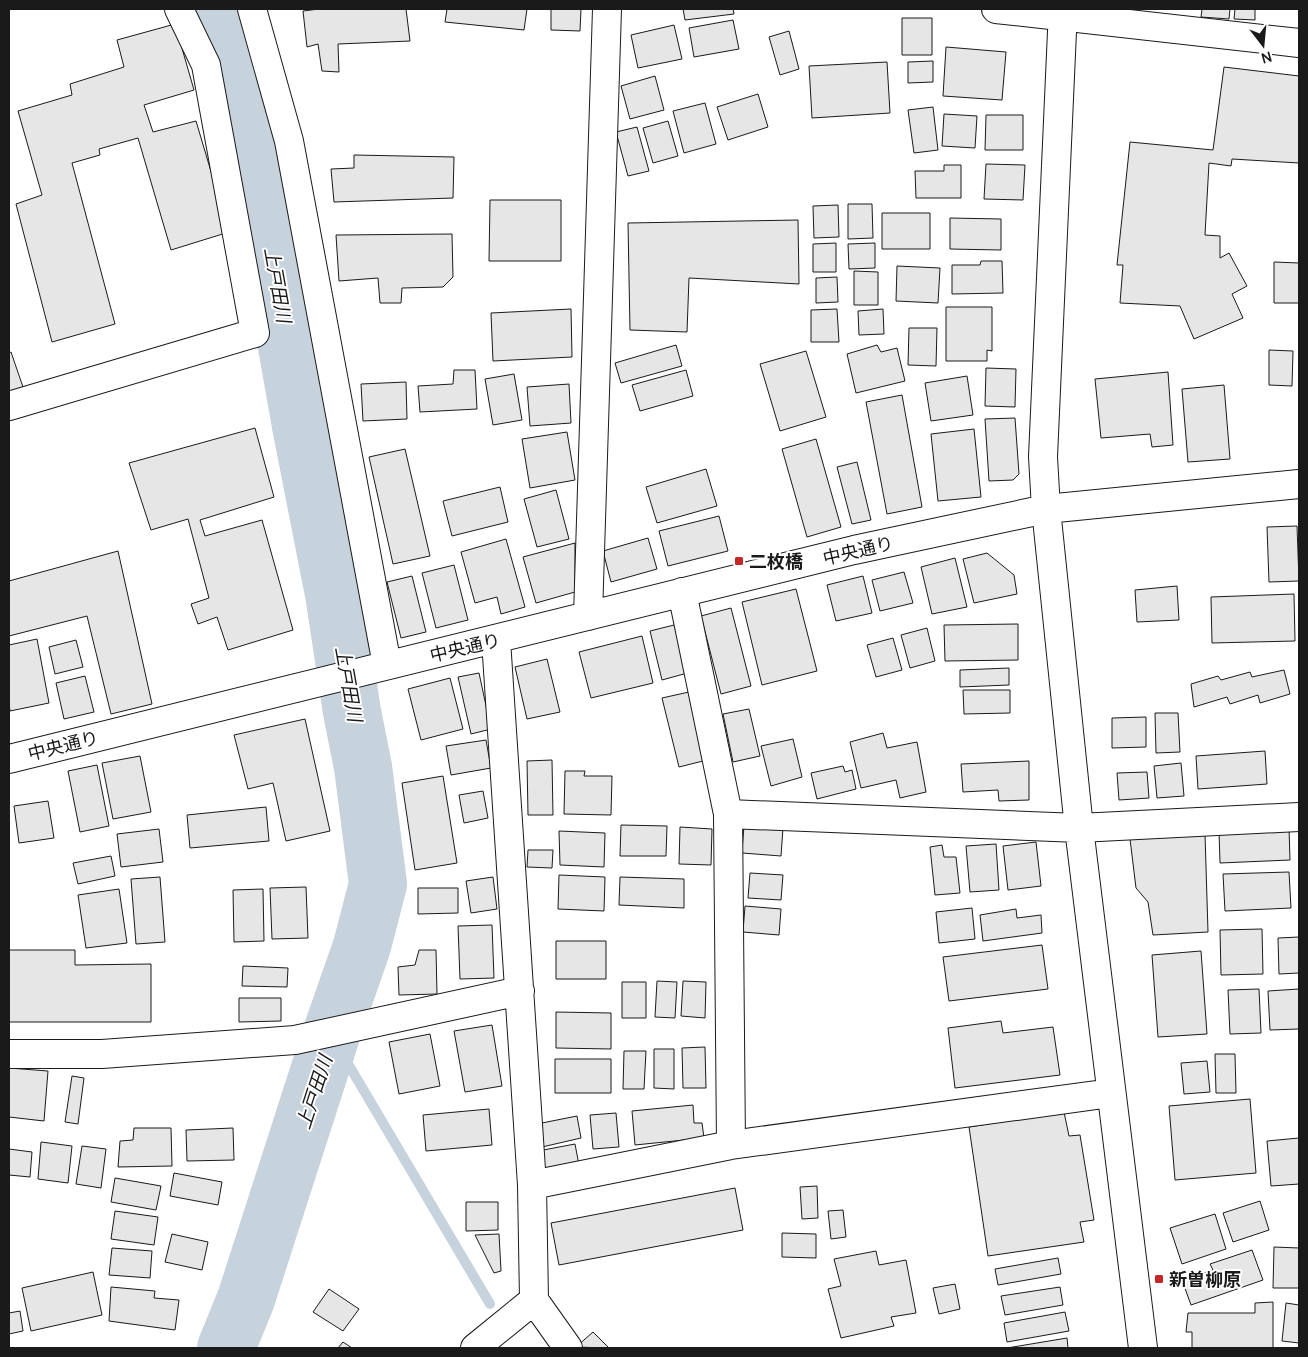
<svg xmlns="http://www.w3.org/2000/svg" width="1308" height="1357" font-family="Manrope,'Noto Sans JP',sans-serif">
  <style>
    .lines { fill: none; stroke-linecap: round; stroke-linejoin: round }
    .stream { stroke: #c6d2dc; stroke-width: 10 }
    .river { stroke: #c6d2dc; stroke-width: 58 }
    .building { fill: #e6e6e6; stroke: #1a1a1a }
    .minor-casing { stroke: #1a1a1a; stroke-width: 30 }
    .minor { stroke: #fff; stroke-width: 28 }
    .poi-dot { fill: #c62828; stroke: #fff; stroke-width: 2 }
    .labels { text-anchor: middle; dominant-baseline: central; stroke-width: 4; stroke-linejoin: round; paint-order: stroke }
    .street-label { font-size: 18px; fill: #1a1a1a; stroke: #fff }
    .poi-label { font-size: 18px; font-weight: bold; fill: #1a1a1a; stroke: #fff; text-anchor: start }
    .water-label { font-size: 19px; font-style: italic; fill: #1a1a1a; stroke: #fff }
  </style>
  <rect width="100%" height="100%" fill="#fff"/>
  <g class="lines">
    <path class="stream" d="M331,1035L490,1304"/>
    <path class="river" d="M213,9L237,62L301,426L334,594L352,712L363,767L378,884L362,946L331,1035L246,1299L226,1348"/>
  </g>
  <path class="building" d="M319,9H406L410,41L338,44L339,72L322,71L318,44L307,47L303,11Z
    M447,9H527L524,30L445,22Z
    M551,9H581L580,31L551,30Z
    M683,9H733L734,14L685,20Z
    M1202,9H1230L1229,19L1201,17Z
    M1235,9H1255V20L1234,19Z
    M902,18H932V55H902Z
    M733,20L739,49L694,57L689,28Z
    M175,24L194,90L144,105L153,132L196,121L229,232L171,250L138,138L99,149L100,155L72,163L115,324L52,342L16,204L42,195L18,111L72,95L70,84L124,67L117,40Z
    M674,25L682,59L638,68L631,35Z
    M789,31L799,69L780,75L769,37Z
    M946,47L1006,52L1002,100L943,96Z
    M933,61V82L908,83V62Z
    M887,62L890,113L812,118L809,66Z
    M1224,67L1299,76V163L1232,159L1231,166L1209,163L1205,235L1220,236V258L1229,253L1247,286L1232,294L1243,318L1194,339L1180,306L1120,303L1123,265H1117L1130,142L1213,150Z
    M655,76L664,110L630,119L621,86Z
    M758,94L768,127L728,140L717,107Z
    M705,103L716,144L684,153L673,111Z
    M933,107L938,150L914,153L908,110Z
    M944,114L977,116L975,148L942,146Z
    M986,115H1023V150H985Z
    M668,121L678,156L653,163L643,128Z
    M637,127L649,171L628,176L616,132Z
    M354,155L454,157L453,198L334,202L331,169L354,168Z
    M986,164L1025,165L1023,200L984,199Z
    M944,165H961V198H916L915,171H944Z
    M490,200H561V261H489Z
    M848,204H872L873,238L848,239Z
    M838,205L839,237L814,238L813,206Z
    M882,213H930V249H882Z
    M950,218L1001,219V250L950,249Z
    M798,220L799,284L689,278L687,332L630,330L628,223Z
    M452,234L453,277L443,287L402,288L401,303H380L378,278L339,281L336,235Z
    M836,243V272H813V244Z
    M875,243V268L849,269L848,244Z
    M981,261H1002L1003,293L952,294V265H980Z
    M1274,262L1299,263V303H1274Z
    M897,266L940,268L938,303L896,301Z
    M854,271L878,272V305H854Z
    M837,277L838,302L816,303V278Z
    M946,307H992V351L987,350V361H946Z
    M571,309L572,357L493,361L491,313Z
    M837,309L839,342H811V310Z
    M883,309L884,334L859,335L858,311Z
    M909,328H937L936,366L908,365Z
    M676,345L682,366L621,383L615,363Z
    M877,345L881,352L897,348L905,381L856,393L847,354Z
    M1269,350L1293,351L1292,386L1269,385Z
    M806,351L826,417L780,431L760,364Z
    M11,352L24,390L9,395V353Z
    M986,368L1016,369L1015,407L985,406Z
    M454,370H475L477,409L420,412L418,386L453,384Z
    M686,370L693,396L640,411L632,385Z
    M1168,372L1173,445L1152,447L1150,434L1101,438L1095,379Z
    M514,374L522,420L493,425L485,379Z
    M967,376L973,415L931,421L925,383Z
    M406,382L407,419L363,421L361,384Z
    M569,384L571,423L530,426L527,387Z
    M1224,385L1230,459L1188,462L1182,389Z
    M902,395L922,507L887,514L866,402Z
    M1015,418L1019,474L1013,480L989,481L985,419Z
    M255,428L274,497L200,520L205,536L262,520L293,630L228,650L217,617L198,624L191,604L209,598L188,519L151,530L129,463Z
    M974,429L981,497L938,501L931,434Z
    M567,432L575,480L530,488L522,439Z
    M816,439L841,527L807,537L782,449Z
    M405,449L430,556L393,564L369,457Z
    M857,462L871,520L852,524L837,467Z
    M706,469L717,506L657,523L646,487Z
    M500,487L508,522L452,536L443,501Z
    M556,490L569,539L537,547L524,499Z
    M719,516L728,551L668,566L659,531Z
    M1297,526L1299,581L1269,582L1267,527Z
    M648,538L657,569L611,582L603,551Z
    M506,539L525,607L501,614L497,597L475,603L461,552Z
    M575,543V592L536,603L523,557Z
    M118,551L152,704L111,714L87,616L9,636V581Z
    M987,553L1014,575L1017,594L974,603L963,559Z
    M955,558L967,607L932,614L921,567Z
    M454,565L468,620L436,628L422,573Z
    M904,572L913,603L880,611L872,580Z
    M412,576L426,632L401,638L387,582Z
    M863,576L872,613L836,621L827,585Z
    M1177,586L1179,620L1137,622L1135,590Z
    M796,589L817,671L762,685L742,602Z
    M1294,594L1295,641L1212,643L1211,597Z
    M731,608L751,686L721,694L701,616Z
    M678,624L691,672L662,680L650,631Z
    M1018,624V660L945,661L944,625Z
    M927,628L935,661L910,668L901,635Z
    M642,636L653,683L591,698L579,652Z
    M893,638L902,670L876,677L867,645Z
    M37,639L49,703L10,711L9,703V645Z
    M76,640L83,667L55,674L49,647Z
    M547,659L560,712L527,719L515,667Z
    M1009,668V685L960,687V670Z
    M1284,670L1290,694L1260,703L1258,695L1230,704L1227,697L1194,707L1191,684L1218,676L1221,680L1250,672L1252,677Z
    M479,673L491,729L471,734L458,677Z
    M85,676L94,712L64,719L56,683Z
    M450,678L463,729L421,740L408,689Z
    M963,690H1010V713L964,714Z
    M689,692L707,760L679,767L662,698Z
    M749,709L760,756L733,762L723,714Z
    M1155,713H1178L1180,752L1156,753Z
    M1146,717V747L1112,748V718Z
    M305,719L330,831L286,841L273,783L248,789L234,735Z
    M883,733L887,748L917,742L926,792L900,798L896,780L861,788L850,742Z
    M793,739L802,777L771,786L761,746Z
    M486,740L491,768L451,775L446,746Z
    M1265,751L1267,784L1198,789L1196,756Z
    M140,756L151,812L113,819L102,763Z
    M552,760L553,815H528L527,761Z
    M1029,761V800L999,801L998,790L963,792L961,764Z
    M1181,763L1184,796L1157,798L1154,766Z
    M97,765L109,826L80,832L68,771Z
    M843,766L845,772L852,770L856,789L817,799L811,773Z
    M565,771H585L584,776H612L611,815L564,814Z
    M1147,772L1149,798L1119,800L1117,773Z
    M443,776L457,863L415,870L402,783Z
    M483,791L488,818L464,823L459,795Z
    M48,801L54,838L19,843L14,806Z
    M266,807L269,841L190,848L187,815Z
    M621,825L667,826L666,856H620Z
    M744,825L783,828L781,856L742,853Z
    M680,827L712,829L711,865L679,864Z
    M1289,828L1290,860L1220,863L1219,831Z
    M159,829L163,862L121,867L117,834Z
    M559,831L605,833L604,867L560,865Z
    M1205,834L1208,932L1153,935L1148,902L1136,888L1130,839Z
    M1036,842L1041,886L1008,890L1003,846Z
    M996,844L999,890L970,892L966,846Z
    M942,845L944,857H956L960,893L935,895L930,847Z
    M528,850H553L552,868L527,867Z
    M111,856L115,876L78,884L73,863Z
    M1289,872L1291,908L1225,911L1223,874Z
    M750,873L783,875L781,900L748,898Z
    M559,875L605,877L604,911L558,909Z
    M160,877L165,942L136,944L131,879Z
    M493,877L497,909L471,913L466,881Z
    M620,877L684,879V908L619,905Z
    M306,887L308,938L272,939L270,888Z
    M418,888H458V913L418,914Z
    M119,889L127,943L86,948L78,895Z
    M263,889L264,941L234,942L233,890Z
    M745,906L781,909L779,935L743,932Z
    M972,908L975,939L939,943L936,912Z
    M1016,909L1017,918L1041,915L1042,933L983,941L980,915Z
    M492,925L494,978L460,979L458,926Z
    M1262,929L1263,974L1221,975L1220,930Z
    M1299,937V973L1279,974L1278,938Z
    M556,941H606V979H556Z
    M1042,945L1048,989L949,1001L943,957Z
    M9,950H75V965L151,964V1022H9Z
    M419,950H436L437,994L399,995L398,967L415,965Z
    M1201,951L1207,1034L1158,1037L1152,955Z
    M243,966L288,968L287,987L242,986Z
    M657,981L677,982L675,1018L655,1017Z
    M683,981L706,982L705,1018L681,1016Z
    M622,982H646V1018H622Z
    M1259,989L1261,1033L1230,1034L1228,990Z
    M1299,989V1029L1270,1030L1268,991Z
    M239,998H281V1021L239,1022Z
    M556,1012L611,1013V1049L556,1048Z
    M1001,1021L1003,1033L1053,1027L1060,1075L955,1088L948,1028Z
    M492,1025L502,1086L465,1092L454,1031Z
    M430,1034L440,1086L399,1094L389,1042Z
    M705,1047L706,1088H683L682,1048Z
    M654,1049H674V1089L654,1088Z
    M624,1051H646L644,1089H623Z
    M1215,1054H1235L1236,1093H1216Z
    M555,1059H611V1093H555Z
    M1207,1061L1210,1092L1184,1094L1181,1063Z
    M9,1068L48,1071L44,1121L9,1117Z
    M72,1076L84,1078L78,1124L65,1122Z
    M1250,1099L1256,1173L1175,1180L1169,1106Z
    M693,1105L694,1123H702L704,1138L635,1145L632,1111Z
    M489,1109L492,1145L426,1151L423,1115Z
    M1064,1112L1069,1136L1080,1135L1094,1220L1080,1222L1084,1242L988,1256L969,1127Z
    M616,1113L619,1147L593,1149L590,1115Z
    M577,1116L581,1138L542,1147L537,1124Z
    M134,1128H171L172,1166L118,1167L120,1141L133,1140Z
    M233,1128L234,1160L187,1161L186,1130Z
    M1299,1138V1184L1271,1186L1267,1141Z
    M41,1142L72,1146L68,1183L38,1179Z
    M575,1144L579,1165L542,1172L538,1151Z
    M82,1146L106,1149L101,1188L76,1184Z
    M9,1149L32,1152L30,1177L9,1175Z
    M174,1173L222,1182L218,1205L170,1196Z
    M115,1178L161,1186L156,1210L111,1202Z
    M817,1186L818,1218L802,1219L800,1187Z
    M735,1188L743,1230L559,1265L551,1223Z
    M1260,1201L1269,1230L1233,1242L1223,1213Z
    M466,1202H498V1230L466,1231Z
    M843,1210L846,1237L831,1239L828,1211Z
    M115,1211L158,1217L154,1245L111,1239Z
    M1215,1214L1226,1249L1182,1264L1170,1228Z
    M782,1233L816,1234V1258L782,1257Z
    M172,1234L208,1242L202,1270L165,1262Z
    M499,1234L501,1271L494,1273L475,1235Z
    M1274,1247L1299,1248V1288H1273Z
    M112,1248L152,1251L150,1278L109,1275Z
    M1252,1250L1263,1280L1191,1305L1182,1280L1213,1270L1210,1264Z
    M876,1251L879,1265L906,1260L916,1313L891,1317L894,1326L841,1338L828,1289L841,1286L834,1259Z
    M1058,1258L1061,1274L998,1285L995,1269Z
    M93,1272L102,1315L31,1331L22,1288Z
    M955,1284L960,1309L939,1314L933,1288Z
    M111,1287L155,1291L154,1298L179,1300L175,1330L109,1321Z
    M1060,1287L1063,1305L1005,1315L1001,1296Z
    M329,1289L359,1309L343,1331L313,1312Z
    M1273,1302V1348H1192V1332H1186L1188,1313H1255V1303Z
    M1286,1303L1299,1305V1343L1282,1341Z
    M20,1311L23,1331L9,1334V1313Z
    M1065,1312L1069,1331L1007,1342L1004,1323Z
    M593,1332L609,1348L576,1347Z
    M1067,1338L1068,1348H1007Z
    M343,1342L352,1348H338Z"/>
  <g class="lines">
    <g class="minor-casing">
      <path id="minor" d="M252,9L289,141L387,665
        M996,9L1299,43
        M1063,9L1043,457L1046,509L1079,828L1143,1348
        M9,406L255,333L206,65L179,9
        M682,592L728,814L731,1145
        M588,616L607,9
        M9,759L854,550L1046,509L1299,484
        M728,814L1079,828L1299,817
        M9,1054H102L295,1040L520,991
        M532,1185L731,1145L1111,1093
        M534,1300L568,1348
        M475,1348L534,1300L532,1185L496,640"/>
    </g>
    <use href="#minor" class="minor"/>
  </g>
  <g class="poi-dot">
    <rect x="734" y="556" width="10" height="10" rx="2.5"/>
    <rect x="1154" y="1274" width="10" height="10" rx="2.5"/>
  </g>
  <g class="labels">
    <g class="street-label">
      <text transform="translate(858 550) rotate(-13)">中央通り</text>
      <text transform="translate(465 647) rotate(-13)">中央通り</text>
      <text transform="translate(63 745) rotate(-14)">中央通り</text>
    </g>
    <g class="poi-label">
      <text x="749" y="561">二枚橋</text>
      <text x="1169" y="1279">新曽柳原</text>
    </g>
    <g class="water-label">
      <text transform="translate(278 285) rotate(80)">上戸田川</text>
      <text transform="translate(349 684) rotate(80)">上戸田川</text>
      <text transform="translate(314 1092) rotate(-72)">上戸田川</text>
    </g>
  </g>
  <rect width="1308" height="1357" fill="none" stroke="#1a1a1a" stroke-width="20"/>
  <g transform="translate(1263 45) rotate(164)" stroke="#ffffff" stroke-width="4" paint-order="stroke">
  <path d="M0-4L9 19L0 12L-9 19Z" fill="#1a1a1a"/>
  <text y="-8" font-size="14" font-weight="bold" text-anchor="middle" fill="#1a1a1a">N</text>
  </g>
</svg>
